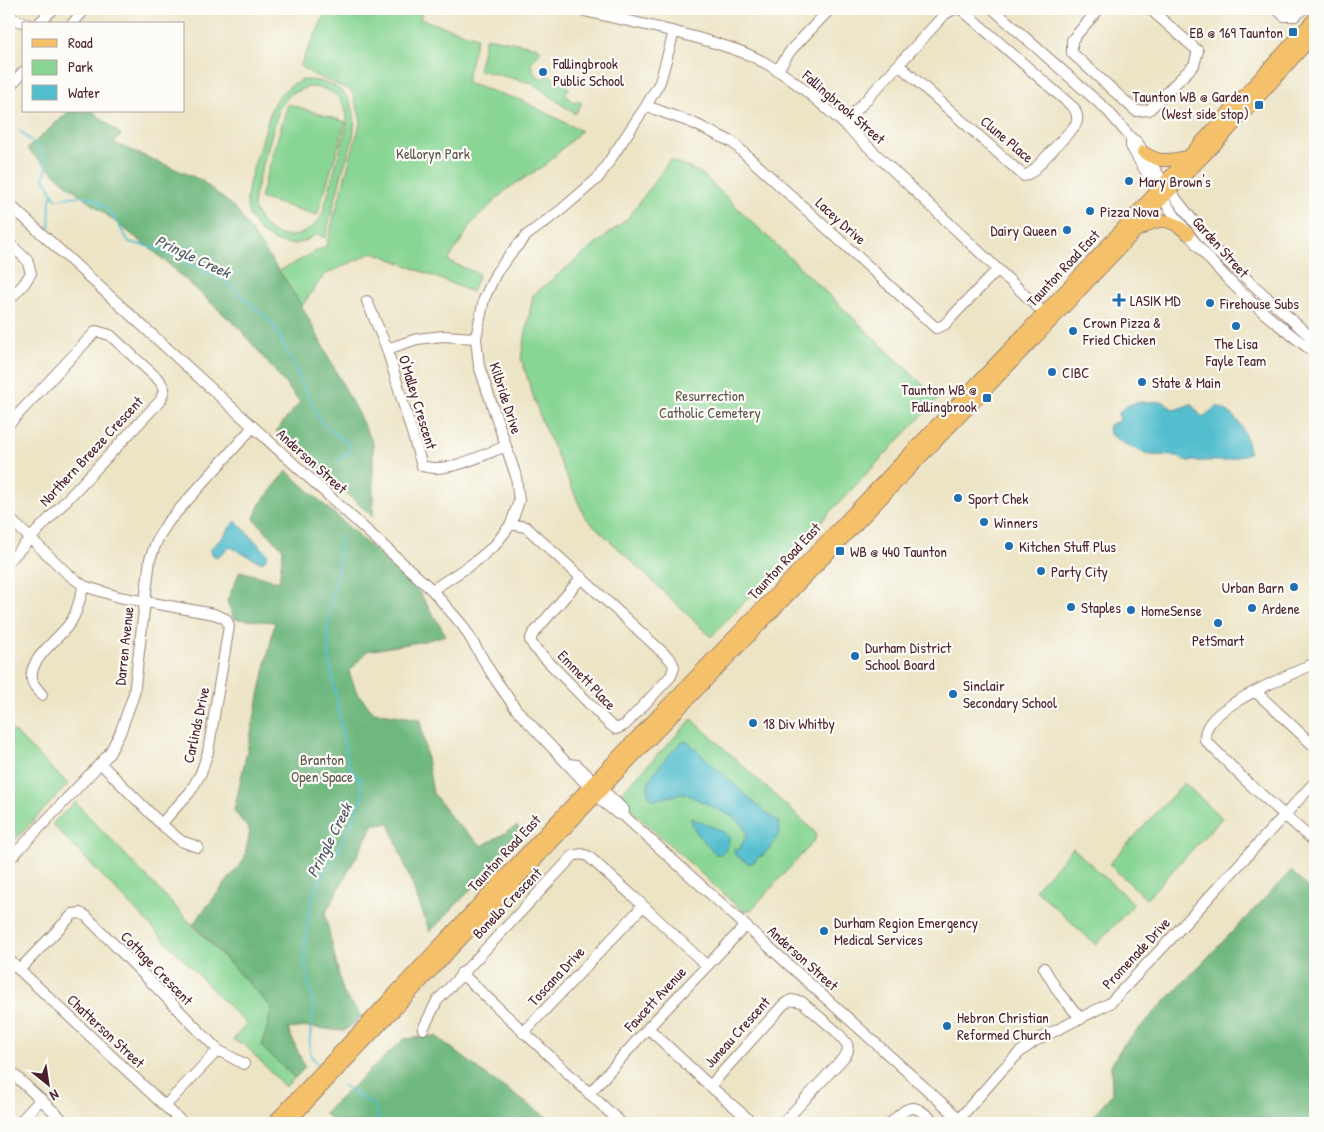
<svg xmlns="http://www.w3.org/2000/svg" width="1324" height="1132" font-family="'Patrick Hand',sans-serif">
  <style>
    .green { fill: #89d694; stroke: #6a7a60; fill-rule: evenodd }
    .forest { fill: #6eb77e; stroke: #5c6b54 }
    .water { fill: #53bece; stroke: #4e6e7c }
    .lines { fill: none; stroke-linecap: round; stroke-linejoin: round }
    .stream { stroke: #53bece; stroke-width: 2 }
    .minor-casing { stroke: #9b8278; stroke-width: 12 }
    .major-casing { stroke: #9b8278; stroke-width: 14 }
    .minor { stroke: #fff; stroke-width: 10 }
    .major { stroke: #f4c16a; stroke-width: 12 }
    .poi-dot { fill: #1f6fb2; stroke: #fdfcf7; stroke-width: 2 }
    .labels { text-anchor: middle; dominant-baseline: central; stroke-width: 4.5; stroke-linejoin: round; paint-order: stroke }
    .poi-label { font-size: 15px; fill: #4a1f2b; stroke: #fdfcf7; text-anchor: start }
    .street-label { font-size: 15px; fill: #4a1f2b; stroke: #fdfcf7 }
    .park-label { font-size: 15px; fill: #5d564a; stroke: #fdfcf7 }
    .water-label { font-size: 16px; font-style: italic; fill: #4d5764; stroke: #fdfcf7 }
  </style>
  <rect width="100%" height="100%" fill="#fdfcf7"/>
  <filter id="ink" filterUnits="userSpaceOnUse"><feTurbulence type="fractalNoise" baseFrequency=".02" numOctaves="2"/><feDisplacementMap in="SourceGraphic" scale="10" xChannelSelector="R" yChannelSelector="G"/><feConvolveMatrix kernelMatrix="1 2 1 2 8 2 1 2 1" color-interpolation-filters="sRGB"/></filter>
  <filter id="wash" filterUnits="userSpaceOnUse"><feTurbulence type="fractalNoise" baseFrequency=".0096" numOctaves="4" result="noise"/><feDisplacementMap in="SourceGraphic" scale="20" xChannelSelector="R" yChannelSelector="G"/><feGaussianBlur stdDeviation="1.12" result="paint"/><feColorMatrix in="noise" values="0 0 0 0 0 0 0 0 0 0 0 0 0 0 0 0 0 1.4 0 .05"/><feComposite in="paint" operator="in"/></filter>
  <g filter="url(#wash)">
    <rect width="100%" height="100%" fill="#ece4c5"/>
    <path class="green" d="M328,9H423L420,19L477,37L466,83L523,101L581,131L545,165L507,189L472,223L448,261L479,274L472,292L374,252L324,275L302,306L279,271L326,246L361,120L352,91L314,75L300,66Z
      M486,37L537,47L541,50L530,65L534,68L532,71L542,79L547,74L569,88L565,95L575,103L577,100L582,103L575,114L532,83L478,70Z
      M302,80C334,79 358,94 354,129C353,143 347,157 343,170C337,193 331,215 325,238L317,234C310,238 302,244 293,244C271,245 249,227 247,205C246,182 258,157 264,134C267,125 269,114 273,105C280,93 289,85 302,80ZM308,87C333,87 349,100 347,126L322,215C308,240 274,245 259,218C258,215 255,211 254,208C253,204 254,199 254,196L279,109L290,94Z
      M288,104L346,122L317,215L260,198Z
      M670,160L701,173L938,399L711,637L585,517L541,420L521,358L533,295L627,219Z
      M692,719L813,830L816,835L814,841L751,910L744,911L738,907L617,797Z
      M9,727L68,784L9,846Z
      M1184,783L1222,818L1146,899L1109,864Z
      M75,802L272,1008L262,1047L295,1078L285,1087L245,1045L233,1040L246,1024L52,824Z
      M1073,848L1134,904L1096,945L1035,889Z"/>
    <path class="forest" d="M69,111H93L121,135L114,143L201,180L235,208L279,271L302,306L373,443V517L276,431L300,402L240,329L157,254L65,183L27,149Z
      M287,471L417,589L446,635L425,641L367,651L349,672L357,693L374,712L420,719L433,793L454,821L482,846L517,826L523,835L430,932L389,823L374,824L325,914L343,993L362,1017L344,1031L308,1027L288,1029L305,1068L295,1078L262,1047L272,1008L193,924L244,860L250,831L234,811L275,622L234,619L227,601L240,571L279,582L283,549L254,519L259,505Z
      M1291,871L1315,895V1123H1088L1087,1122L1112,1094L1111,1065L1123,1045Z
      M436,1036L486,1075L555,1123H334L324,1113L404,1039Z"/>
    <path class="water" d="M1164,402L1174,410L1191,404L1203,418L1216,406C1237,412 1247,432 1249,453L1225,461H1185L1177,456L1150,455L1127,446L1110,434L1108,431L1109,425L1119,421L1120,419L1118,414C1128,399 1147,402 1164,402Z
      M236,521L266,552L268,556L264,561L260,562L230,547L217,557L213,555L210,550C213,545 218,542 222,538C227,532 230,526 236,521Z
      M682,742H688L751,800L778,822L780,832L770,848L761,857L759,856L756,860L750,864L735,855L734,848L739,850L747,834L744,826L734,817L684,793L654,800C633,787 671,753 682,742Z
      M691,818L722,831L730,837L727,848L722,854H716C708,845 691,831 691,818Z"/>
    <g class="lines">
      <path class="stream" d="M19,130C34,144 52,156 44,178L56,199C65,199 75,195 83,196C105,198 119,225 129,242L159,249L224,280L273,324L321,422L350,445V451L336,462
        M49,234L50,200L52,195
        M319,1067L310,1054L309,1044L314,1006L305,965V940L311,901L322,874L338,851L362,800L361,780L353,772L348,762L330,664L327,628L338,565L341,535
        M343,1085L376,1107L379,1123"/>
    </g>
  </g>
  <g filter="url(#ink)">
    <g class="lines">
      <g class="minor-casing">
        <path id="minor" d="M576,9C630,22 690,33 742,52C781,67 814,97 844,124L1044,313
          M993,9L1108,111L1131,138L1137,142L1164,183L1216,251L1315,341
          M1099,9L1072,40V53L1136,111L1149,110L1194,65L1198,51L1150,9
          M1277,9L1284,16H1295L1303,9
          M9,17L27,24
          M38,24L53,9
          M72,24L85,9
          M899,65L1024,176L1032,172L1073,128C1079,121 1078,116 1074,108L961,9H959
          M777,71L791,50L830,9
          M9,87L24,71
          M646,106L693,123L732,142L936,328L944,325L997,270
          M844,124L945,14L954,9
          M1131,138V146C1161,201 1198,252 1244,295C1266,316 1291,335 1315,353
          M9,204L432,590L463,626L495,679L516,709L603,802L618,814L623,815L964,1123
          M9,243L27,260L31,273L24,284L9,300
          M367,301L387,349L422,466C448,474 482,455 506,446
          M387,349L417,339L443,336L476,338
          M9,424L96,331L110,335L160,381L164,389L161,400L9,561
          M9,518L68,574L84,586L119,597L214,614L226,619L229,626L208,752L201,773L190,792L161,824
          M511,524L526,527L671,660L674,667L671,676L625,725L616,729L608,723L534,647L530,640L533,634L582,577
          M432,590L475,562L495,545L511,524L519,501L516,476L479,366L476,338L484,299L496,273L511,253L527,235L561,210L598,178L646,106L660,82L674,32
          M1315,663C1289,676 1218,703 1207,728C1205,732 1205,736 1205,740L1246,781L1315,842
          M1256,692L1315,747
          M42,695C40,692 35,687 33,683C24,660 62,638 72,620C78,610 80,597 84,586
          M101,764L161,824L181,841L198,847
          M568,764L577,765L624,810L623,815
          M9,860L109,754L120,733L134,694L150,559L158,538L168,522L253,427
          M9,960L183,1123
          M1044,968L1059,993L1081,1019
          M19,970L73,914L80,913L86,916L218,1050L244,1064
          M461,973L621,1123
          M648,1028L710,1086L753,1123
          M423,1029L437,1001L573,856L581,854L588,856L635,898L707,966
          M523,1033L643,906
          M9,1070L66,1123
          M710,1086L784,1004L791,1000L802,1002L838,1033L847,1044L848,1051L845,1056L783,1123
          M589,1094L648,1028L745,926
          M165,1106L218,1050
          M959,1119L1003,1069L1020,1052L1035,1041L1110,1003L1165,945L1315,782
          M19,1123L41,1099
          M891,1123C912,1101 915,1105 936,1123"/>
      </g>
      <g class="major-casing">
        <path id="major" d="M1143,152C1161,164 1168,160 1188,157
          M1139,230C1159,217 1169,217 1188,234
          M273,1123L580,796L813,555L1081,274L1315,18
          M288,1123L609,782L1039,334L1135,232L1153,208L1227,132L1315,34"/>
      </g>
      <use href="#minor" class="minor"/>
      <use href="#major" class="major"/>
    </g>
  </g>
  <g class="poi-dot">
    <rect x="1288" y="27" width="10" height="10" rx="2.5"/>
    <circle cx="543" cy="72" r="5"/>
    <rect x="1254" y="100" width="10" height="10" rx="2.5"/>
    <circle cx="1129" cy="181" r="5"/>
    <circle cx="1090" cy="211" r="5"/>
    <circle cx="1067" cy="230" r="5"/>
    <path d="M1116.5 292.5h5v5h5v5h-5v5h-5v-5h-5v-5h5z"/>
    <circle cx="1210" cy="303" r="5"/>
    <circle cx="1236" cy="326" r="5"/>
    <circle cx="1073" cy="331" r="5"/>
    <circle cx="1052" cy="372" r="5"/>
    <circle cx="1142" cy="382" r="5"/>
    <rect x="982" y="393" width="10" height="10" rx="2.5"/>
    <circle cx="958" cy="498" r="5"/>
    <circle cx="984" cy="522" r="5"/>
    <circle cx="1009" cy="546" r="5"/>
    <rect x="835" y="546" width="10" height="10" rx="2.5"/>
    <circle cx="1041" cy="571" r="5"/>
    <circle cx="1294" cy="587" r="5"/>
    <circle cx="1071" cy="607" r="5"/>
    <circle cx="1252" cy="608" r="5"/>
    <circle cx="1131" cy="610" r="5"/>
    <circle cx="1218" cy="623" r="5"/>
    <circle cx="855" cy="656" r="5"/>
    <circle cx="953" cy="694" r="5"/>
    <circle cx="753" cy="723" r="5"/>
    <circle cx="824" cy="931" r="5"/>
    <circle cx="947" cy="1026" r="5"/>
  </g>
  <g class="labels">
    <g class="poi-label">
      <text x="1283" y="32" text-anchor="end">EB @ 169 Taunton</text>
      <text x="553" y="63">Fallingbrook<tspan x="553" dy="17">Public School</tspan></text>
      <text x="1249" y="96" text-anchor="end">Taunton WB @ Garden<tspan x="1249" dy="17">(West side stop)</tspan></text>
      <text x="1139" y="181">Mary Brown's</text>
      <text x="1100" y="211">Pizza Nova</text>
      <text x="1057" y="230" text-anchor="end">Dairy Queen</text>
      <text x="1130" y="300">LASIK MD</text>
      <text x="1220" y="303">Firehouse Subs</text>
      <text x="1083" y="322">Crown Pizza &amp;<tspan x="1083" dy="17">Fried Chicken</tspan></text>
      <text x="1236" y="343" text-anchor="middle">The Lisa<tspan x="1236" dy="17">Fayle Team</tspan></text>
      <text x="1062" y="372">CIBC</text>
      <text x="1152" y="382">State &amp; Main</text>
      <text x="977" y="389" text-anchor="end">Taunton WB @<tspan x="977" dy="17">Fallingbrook</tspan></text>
      <text x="968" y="498">Sport Chek</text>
      <text x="994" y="522">Winners</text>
      <text x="1019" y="546">Kitchen Stuff Plus</text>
      <text x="850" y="551">WB @ 440 Taunton</text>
      <text x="1051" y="571">Party City</text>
      <text x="1284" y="587" text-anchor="end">Urban Barn</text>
      <text x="1081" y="607">Staples</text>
      <text x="1262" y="608">Ardene</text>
      <text x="1141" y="610">HomeSense</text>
      <text x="1218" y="640" text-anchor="middle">PetSmart</text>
      <text x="865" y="647">Durham District<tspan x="865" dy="17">School Board</tspan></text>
      <text x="963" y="685">Sinclair<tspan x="963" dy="17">Secondary School</tspan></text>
      <text x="763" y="723">18 Div Whitby</text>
      <text x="834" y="922">Durham Region Emergency<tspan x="834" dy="17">Medical Services</tspan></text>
      <text x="957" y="1017">Hebron Christian<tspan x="957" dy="17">Reformed Church</tspan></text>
    </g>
    <g class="street-label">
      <text transform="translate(844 107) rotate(41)">Fallingbrook Street</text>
      <text transform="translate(1007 139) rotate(40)">Clune Place</text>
      <text transform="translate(841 221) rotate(42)">Lacey Drive</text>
      <text transform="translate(1221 247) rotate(48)">Garden Street</text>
      <text transform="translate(1063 268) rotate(-47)">Taunton Road East</text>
      <text transform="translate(506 398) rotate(72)">Kilbride Drive</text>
      <text transform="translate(418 402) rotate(73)">O'Malley Crescent</text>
      <text transform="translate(91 451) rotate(-47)">Northern Breeze Crescent</text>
      <text transform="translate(312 461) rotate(42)">Anderson Street</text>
      <text transform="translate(784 561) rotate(-47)">Taunton Road East</text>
      <text transform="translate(124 646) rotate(-84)">Darren Avenue</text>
      <text transform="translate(587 680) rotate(46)">Emmett Place</text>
      <text transform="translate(196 725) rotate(-78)">Carlinds Drive</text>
      <text transform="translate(504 853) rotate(-47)">Taunton Road East</text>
      <text transform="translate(507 903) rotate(-46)">Bonello Crescent</text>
      <text transform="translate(1136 953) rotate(-47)">Promenade Drive</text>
      <text transform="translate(803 958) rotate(42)">Anderson Street</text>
      <text transform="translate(157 968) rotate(46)">Cottage Crescent</text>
      <text transform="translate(556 976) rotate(-47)">Toscana Drive</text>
      <text transform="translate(655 999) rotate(-47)">Fawcett Avenue</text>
      <text transform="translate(106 1031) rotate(43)">Chatterson Street</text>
      <text transform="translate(737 1032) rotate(-48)">Juneau Crescent</text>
    </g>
    <g class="park-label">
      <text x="433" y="153">Kelloryn Park</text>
      <text x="710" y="395">Resurrection<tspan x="710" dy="17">Catholic Cemetery</tspan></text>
      <text x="322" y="759">Branton<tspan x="322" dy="17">Open Space</tspan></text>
    </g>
    <g class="water-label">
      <text transform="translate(193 256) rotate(25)">Pringle Creek</text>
      <text transform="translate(329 840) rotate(-63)">Pringle Creek</text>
    </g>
  </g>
  <rect width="1324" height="1132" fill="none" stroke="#fdfcf7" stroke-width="30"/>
  <rect x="22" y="22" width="162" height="90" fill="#fdfcf7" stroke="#b5a4a5"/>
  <rect x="32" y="39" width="25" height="8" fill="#f4c16a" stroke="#b5a4a5"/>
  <text x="68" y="48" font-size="15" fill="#4a1f2b">Road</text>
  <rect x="32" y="60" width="25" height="15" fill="#89d694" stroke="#b5a4a5"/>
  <text x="68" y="72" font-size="15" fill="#4a1f2b">Park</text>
  <rect x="32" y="85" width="25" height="15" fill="#53bece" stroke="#b5a4a5"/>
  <text x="68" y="98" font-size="15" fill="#4a1f2b">Water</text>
  <g transform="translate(48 1084) rotate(150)" stroke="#fdfcf7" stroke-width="4" paint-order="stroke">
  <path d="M0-4L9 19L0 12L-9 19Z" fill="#4a1f2b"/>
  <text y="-8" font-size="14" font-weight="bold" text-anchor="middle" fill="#4a1f2b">N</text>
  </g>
</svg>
